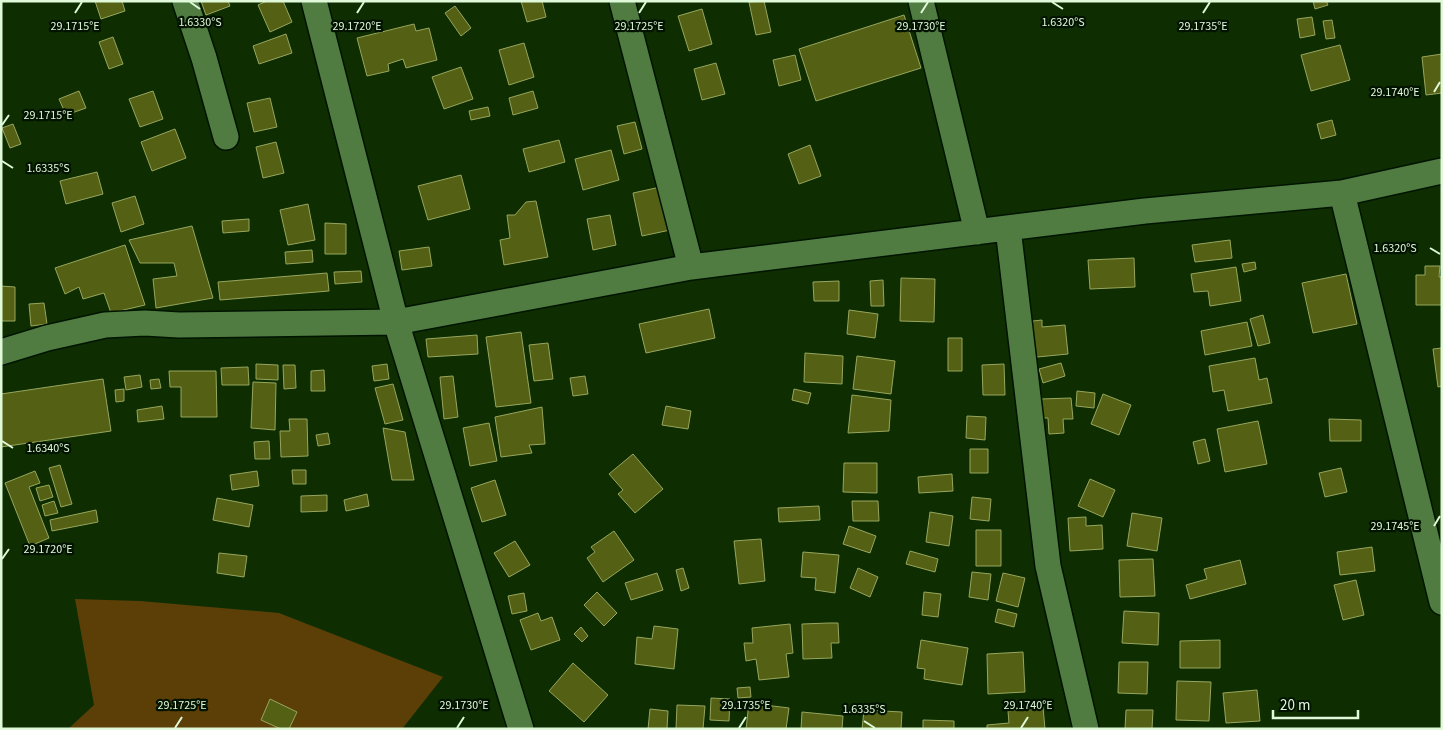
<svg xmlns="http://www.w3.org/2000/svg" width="1443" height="730" font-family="'Source Sans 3',sans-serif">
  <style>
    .green { fill: #5b3f07 }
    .building { fill: #546014; stroke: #97a65d }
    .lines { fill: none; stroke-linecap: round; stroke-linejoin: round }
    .street-casing { stroke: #011400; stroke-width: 28 }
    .street { stroke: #507c42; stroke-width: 25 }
    .ticks { fill: none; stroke: #e0f9d9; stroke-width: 2 }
    .ticks-label { font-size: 12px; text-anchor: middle; fill: #e0f9d9; stroke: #031301; stroke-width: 4.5; stroke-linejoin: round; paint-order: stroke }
  </style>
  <rect width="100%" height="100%" fill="#0e2e02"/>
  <path class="green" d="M75,599L140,601L279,613L443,677L402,729H68L94,705Z"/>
  <path class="building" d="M95,1H122L125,11L101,19Z
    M201,1H228L230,6L206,15Z
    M267,1H283L292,22L270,32L258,5Z
    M521,1H542L546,17L527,22Z
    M764,1L771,32L756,35L749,2Z
    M1313,1H1326L1328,5L1315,9Z
    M455,6L471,28L461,36L445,13Z
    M702,9L712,44L689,51L678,16Z
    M904,15L921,68L816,101L799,49Z
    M1312,17L1315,35L1300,38L1297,19Z
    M1332,20L1335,38L1326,39L1323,21Z
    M414,24L416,31L429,28L437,60L406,68L403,59L388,64L389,71L367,76L357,38Z
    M286,34L292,53L259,64L253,46Z
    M113,37L123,64L109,69L99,42Z
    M524,43L534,77L509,85L499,50Z
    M1340,45L1350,80L1311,91L1301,55Z
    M1442,54V93L1426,95L1422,57Z
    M795,55L801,80L779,86L773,60Z
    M716,63L725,94L702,100L694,69Z
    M461,67L473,99L444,109L432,77Z
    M79,91L86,108L66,115L59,99Z
    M153,91L163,119L140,127L129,99Z
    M533,91L538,108L513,115L509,98Z
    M270,98L277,127L254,132L247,103Z
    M488,107L490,116L471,120L469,111Z
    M1332,120L1336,135L1321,139L1317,124Z
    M635,122L642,149L624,154L617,126Z
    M13,124L21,144L10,148L2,128Z
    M175,129L186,158L152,171L141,142Z
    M559,140L565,162L529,172L523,149Z
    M276,142L284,173L263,178L256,147Z
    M810,145L821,176L799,184L788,154Z
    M611,150L619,180L583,190L575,159Z
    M97,172L103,194L66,204L60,181Z
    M461,175L470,209L428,220L418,186Z
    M665,186L675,229L642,236L633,193Z
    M135,196L144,224L121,232L112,203Z
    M536,201L548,257L504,265L500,240L510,238L507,215H515L526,202Z
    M308,204L315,240L288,245L280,210Z
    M610,215L616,245L593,250L587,219Z
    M249,219V231L223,233L222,221Z
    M325,223L346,224V254H325Z
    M192,226L213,298L156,308L153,279L177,276L174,263H140L129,240Z
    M1230,240L1232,258L1195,262L1192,245Z
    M125,245L145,305L111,313L104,293L83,299L79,287L65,294L55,268Z
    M429,247L432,266L402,270L399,251Z
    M312,250L313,262L286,264L285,252Z
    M1134,258L1135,287L1090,289L1088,260Z
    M1255,262L1256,269L1244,272L1242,264Z
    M1425,266H1440L1439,277H1442V305H1416V275H1425Z
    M1236,267L1241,301L1210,306L1208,291L1194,292L1191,274Z
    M361,271L362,282L335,284L334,272Z
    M327,273L329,291L220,300L218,282Z
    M1346,274L1357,324L1313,333L1302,283Z
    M901,278L935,279L934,322L900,321Z
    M883,280L884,306H871L870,281Z
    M839,281V301H814L813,282Z
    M1,286L15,287V321H1Z
    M44,303L47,324L31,326L29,304Z
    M709,309L715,338L646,353L639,324Z
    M849,310L878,314L875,338L847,334Z
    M1263,315L1270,343L1258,346L1250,319Z
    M1042,320V327L1065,325L1068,354L1027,358L1024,322Z
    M1247,322L1252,346L1205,355L1201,331Z
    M521,332L531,403L496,407L486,337Z
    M477,335L478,354L428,357L426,339Z
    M948,338H962V371H948Z
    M548,343L553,379L534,381L529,345Z
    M1442,348V386L1438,387L1433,349Z
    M805,353L843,356L842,384L804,382Z
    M857,356L895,361L891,394L853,389Z
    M1255,358L1259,380L1267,378L1272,403L1228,411L1224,390L1213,392L1209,366Z
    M1061,363L1065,376L1043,383L1039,369Z
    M256,364L278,365V380L256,379Z
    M387,364L389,379L374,381L372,366Z
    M1004,364L1005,395H983L982,365Z
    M283,365H295L296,388L284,389Z
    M248,367L249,385H222L221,368Z
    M324,370L325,391H311V371Z
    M169,371H216L217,417H181V387H170Z
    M140,375L142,387L126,390L124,377Z
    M453,376L458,417L444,419L440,377Z
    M585,376L588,394L573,396L570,378Z
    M103,379L111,431L1,447V394Z
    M159,379L161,388L151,389L150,380Z
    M253,382L276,383L275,430L251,428Z
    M393,384L403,420L385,424L375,388Z
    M124,389V401L116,402L115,390Z
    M794,389L811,393L808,404L792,400Z
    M1077,391L1095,393L1094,408L1076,406Z
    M1103,394L1131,405L1119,435L1091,424Z
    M852,395L891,400L889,431L848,433Z
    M1071,398L1073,419H1063L1064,433L1049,434L1048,418H1040V399Z
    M162,406L164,419L138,422L137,410Z
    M666,406L691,411L688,429L662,425Z
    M542,407L545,444L529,445L532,453L501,457L495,417Z
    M967,416L986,417L985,440L966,438Z
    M289,419H307L308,456L281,457L280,431H290Z
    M1329,419L1361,420V441H1330Z
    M1258,421L1267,464L1225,472L1217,429Z
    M489,423L497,461L470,466L463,428Z
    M383,428L405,432L414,480H392Z
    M328,433L330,444L318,446L316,435Z
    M1205,439L1210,461L1198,464L1193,442Z
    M269,441L270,459H255L254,442Z
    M970,449H988V473H970Z
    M633,454L663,489L635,513L618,494L623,490L609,474Z
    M844,463H877V493L843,492Z
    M60,465L72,504L61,507L49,468Z
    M1341,468L1347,492L1325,497L1319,473Z
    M292,470H306V484H293Z
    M35,471L40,483L29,487L49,538L30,546L5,483Z
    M257,471L259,486L232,490L230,475Z
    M952,474L953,491L919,493L918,477Z
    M1090,479L1115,490L1103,517L1078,506Z
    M495,480L506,515L482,522L471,488Z
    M49,485L53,497L40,501L36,488Z
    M367,494L369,506L346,511L344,500Z
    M327,495V511L301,512V496Z
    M972,497L991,499L989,521L970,519Z
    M217,498L253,505L249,527L213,520Z
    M54,501L58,513L45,516L42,505Z
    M852,501H878L879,521H853Z
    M819,506L820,520L779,522L778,508Z
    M96,510L98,522L52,531L50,520Z
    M930,512L953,516L949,546L926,542Z
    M1132,513L1162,518L1157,551L1127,546Z
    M1086,517V526L1102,525L1103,549L1070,551L1068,518Z
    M849,526L876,536L870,553L843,544Z
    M976,530H1001V566H976Z
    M614,531L634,560L603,582L587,558L595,552L591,547Z
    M761,539L765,581L739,584L734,541Z
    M515,541L530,565L509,577L494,553Z
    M1372,547L1375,571L1340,575L1337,552Z
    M910,551L938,559L935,572L906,564Z
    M803,552L839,555L835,593L815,590L816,578L801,577Z
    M219,553L247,556L244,577L217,573Z
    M1153,559L1155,596L1120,597L1119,560Z
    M1240,560L1246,584L1190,599L1186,585L1207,579L1204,569Z
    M683,568L689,588L681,591L676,570Z
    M858,568L878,577L870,597L850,588Z
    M972,572L991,574L988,600L969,597Z
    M657,573L663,590L631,600L625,583Z
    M1003,573L1025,578L1018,607L996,601Z
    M1356,580L1364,615L1343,620L1334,585Z
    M597,592L617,613L604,626L584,605Z
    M924,592L941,594L938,617L922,615Z
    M524,593L527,611L512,614L508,596Z
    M998,609L1017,614L1014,627L995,622Z
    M1124,611L1159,613L1158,645L1122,643Z
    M538,613L541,621L552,617L560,640L531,650L520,620Z
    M829,623H838L839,643H831L832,658L803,659L802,624Z
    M790,624L793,653L786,654L789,677L759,680L756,659L746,661L744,643H753L752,628Z
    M654,626L678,629L674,669L635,664L637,637L652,639Z
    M581,627L588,636L582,642L574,634Z
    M921,640L968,648L962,685L924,679L925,669L917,668Z
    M1220,640V668H1180V641Z
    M1023,652L1025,692L988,694L987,654Z
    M1119,662H1148L1147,694L1118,693Z
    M573,663L608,695L584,722L549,691Z
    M1177,681L1211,682L1209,721L1176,720Z
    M750,687L751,697L738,698L737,688Z
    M1257,690L1260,721L1226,723L1223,693Z
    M711,698L730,699L729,721L710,720Z
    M270,699L297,712L289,729H281L261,720Z
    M749,703L789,708L786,729H746Z
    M677,705L705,706L703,729H676Z
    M1043,707L1045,729H987V725L1009,723L1008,711Z
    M650,709L668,711L667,729H648Z
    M864,710L902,712L901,729H862Z
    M1126,710H1153L1152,729H1125Z
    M802,712L843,716L842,729H801Z
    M923,720L954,721V729H923Z"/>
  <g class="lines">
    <g class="street-casing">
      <path id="street" d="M185,1L204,58L226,137
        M314,1L396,322L521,729
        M622,1L691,267
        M921,1L977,232
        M1342,193L1442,602
        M1008,228L1048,566L1086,729
        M1,352L47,338L105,325L145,323L179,325L396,322L691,267L1145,211L1342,193L1442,171"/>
    </g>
    <use href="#street" class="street"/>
  </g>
  <path class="ticks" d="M190,2L200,9M1052,2L1063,9M75,13L82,2M357,13L364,2M639,13L646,2M921,13L928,2M1203,13L1210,2M1434,92L1440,82M2,125L9,115M2,161L13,168M1430,248L1440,254M2,441L13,448M1434,526L1440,516M2,559L9,549M864,721L875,728M175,728L182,717M457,728L464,717M739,728L746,717M1021,728L1028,717"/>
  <g class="ticks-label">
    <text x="200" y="26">1.6330°S</text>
    <text x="1063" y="26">1.6320°S</text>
    <text x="75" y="30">29.1715°E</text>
    <text x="357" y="30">29.1720°E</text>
    <text x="639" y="30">29.1725°E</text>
    <text x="921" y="30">29.1730°E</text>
    <text x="1203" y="30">29.1735°E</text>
    <text x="1395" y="96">29.1740°E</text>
    <text x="48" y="119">29.1715°E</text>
    <text x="48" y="172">1.6335°S</text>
    <text x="1395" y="252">1.6320°S</text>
    <text x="48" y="452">1.6340°S</text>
    <text x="1395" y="530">29.1745°E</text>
    <text x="48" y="553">29.1720°E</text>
    <text x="182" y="709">29.1725°E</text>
    <text x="464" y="709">29.1730°E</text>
    <text x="746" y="709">29.1735°E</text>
    <text x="1028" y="709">29.1740°E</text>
    <text x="864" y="713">1.6335°S</text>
  </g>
  <rect width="1443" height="730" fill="none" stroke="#e0f9d9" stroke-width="5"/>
  <path d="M1273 710v8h85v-8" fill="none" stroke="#e0f9d9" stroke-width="2.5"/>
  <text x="1280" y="710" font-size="15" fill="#e0f9d9" stroke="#031301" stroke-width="4" paint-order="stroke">20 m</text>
</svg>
